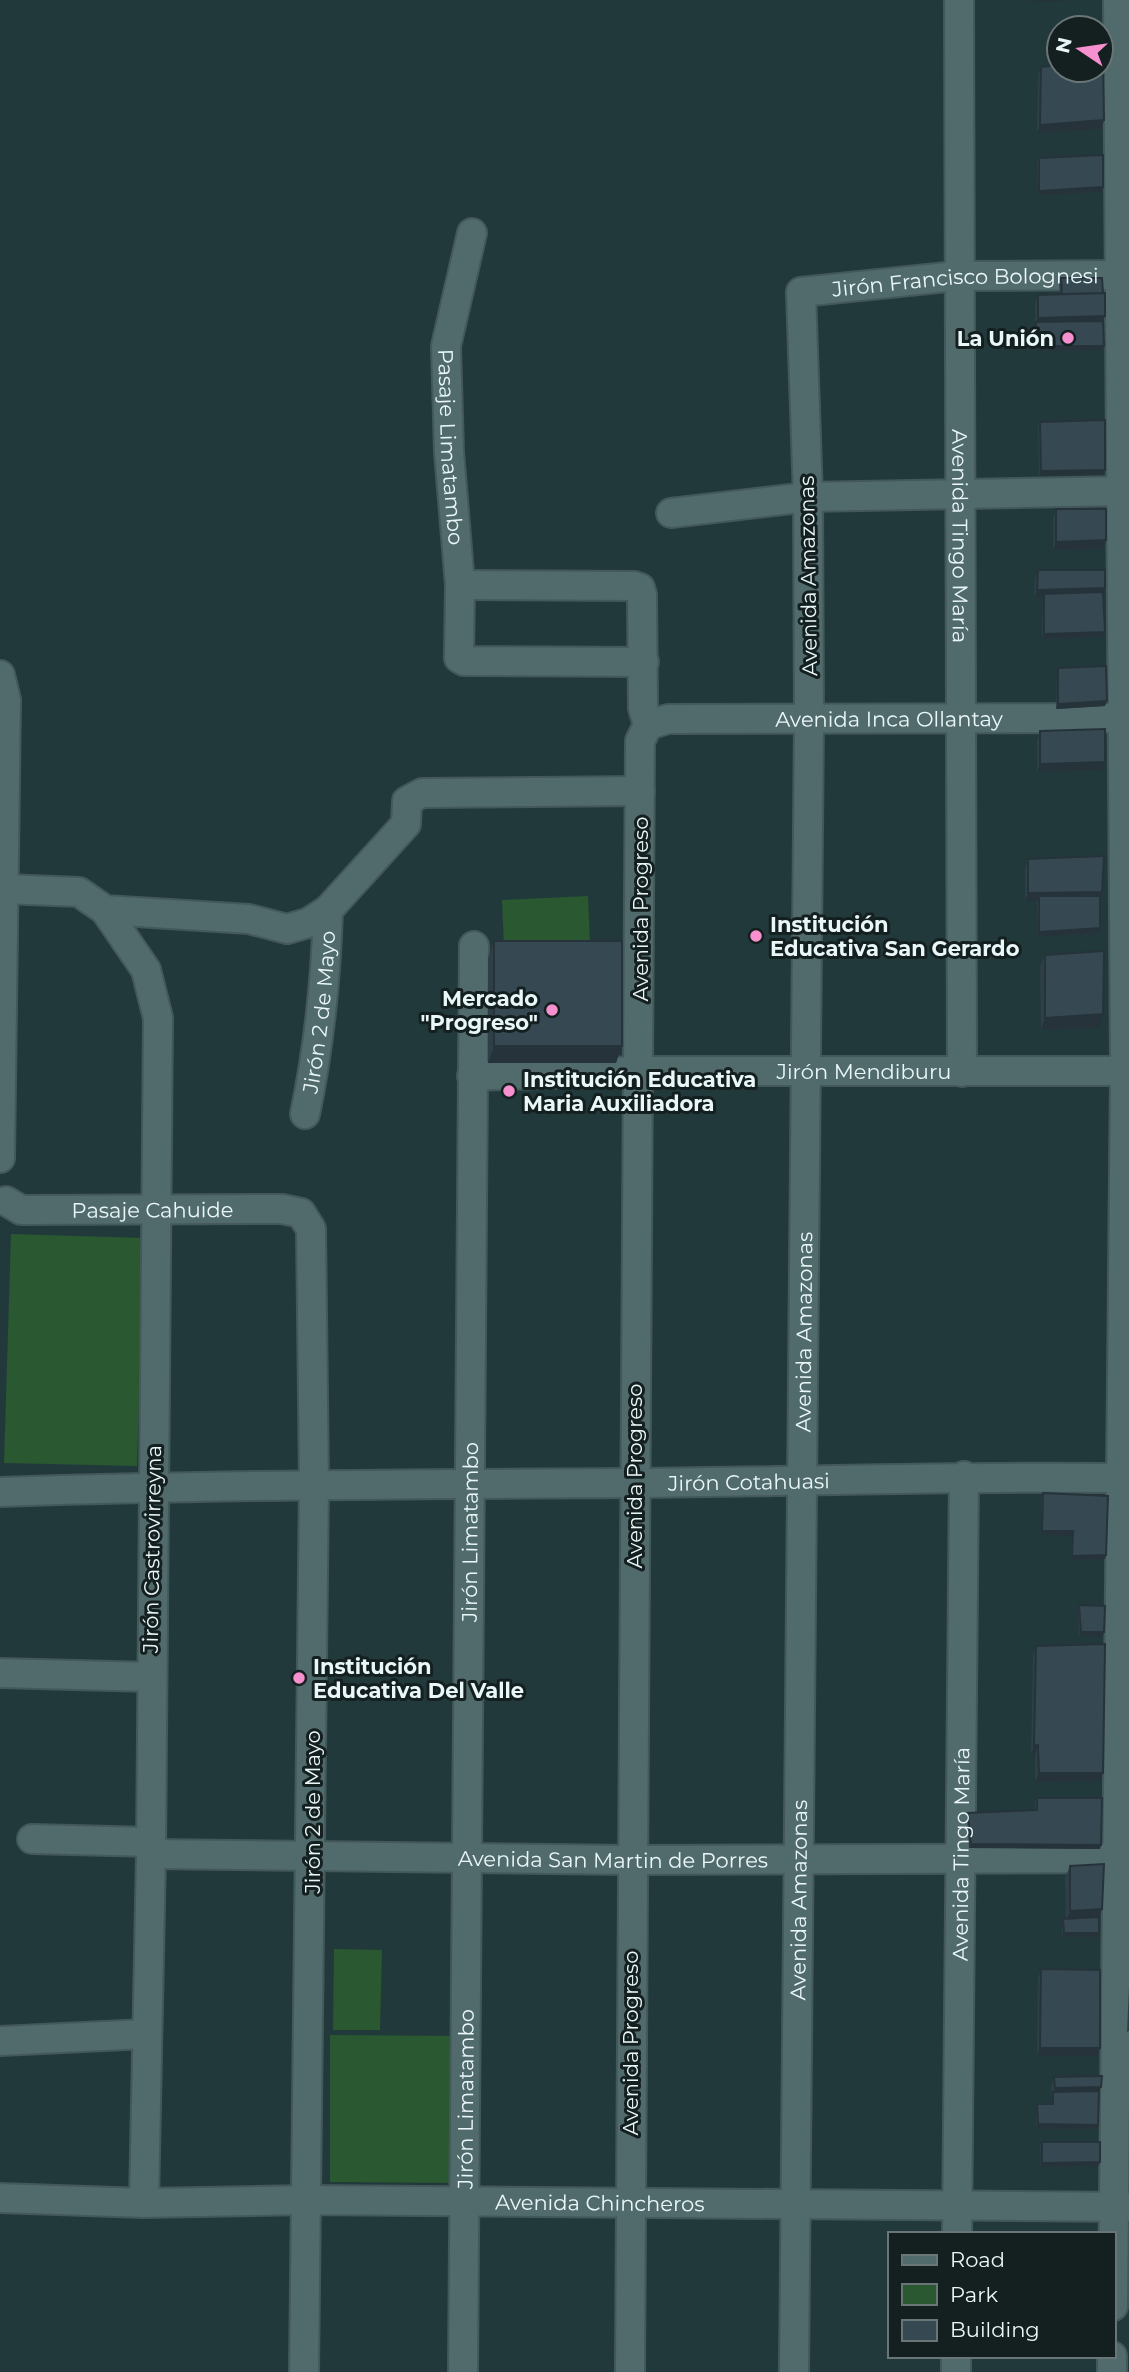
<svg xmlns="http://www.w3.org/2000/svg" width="1129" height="2372" font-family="Montserrat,sans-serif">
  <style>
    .green { fill: #295831 }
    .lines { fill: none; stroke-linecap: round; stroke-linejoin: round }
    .minor-casing { stroke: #43585a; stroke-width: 32 }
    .minor { stroke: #516a6c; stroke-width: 28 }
    .wall { fill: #2e3f47 }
    .shaded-wall { fill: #26333a }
    .building { fill: #364953; stroke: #26333a; stroke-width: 2 }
    .poi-dot { fill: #f790ce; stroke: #141f20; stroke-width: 2.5 }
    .labels { text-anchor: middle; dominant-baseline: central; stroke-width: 6; stroke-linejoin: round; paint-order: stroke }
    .street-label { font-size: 21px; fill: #e9f7f8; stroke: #141f20 }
    .poi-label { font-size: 21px; font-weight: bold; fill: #e9f7f8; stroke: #141f20; text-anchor: start }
  </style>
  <rect width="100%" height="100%" fill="#22393c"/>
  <path class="green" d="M588,896L590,944L504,947L502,900Z
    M11,1234L144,1238L137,1466L4,1463Z
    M334,1949L382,1950L380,2030H333Z
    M330,2035L461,2036L460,2183L330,2182Z"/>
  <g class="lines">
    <g class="minor-casing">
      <g id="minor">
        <path id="s1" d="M959,0L962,1072"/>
        <path id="s2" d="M472,233L446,346L449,452L460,585L459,658L464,661L644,662"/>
        <path d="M671,513L808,497L1129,491"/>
        <path d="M460,585L634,586L640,588L642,595L643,708L648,725L640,741L630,2372"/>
        <path d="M0,675L6,700L0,1158"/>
        <path id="s3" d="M648,725L668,719L1129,718"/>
        <path d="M4,889L79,892L105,910L249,919L287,929L308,923L328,910L406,824L407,801L422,793L640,791"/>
        <path d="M105,910L146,970L158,1018L151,1854L144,2203"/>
        <path id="s4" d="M472,1076L639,1071H1129"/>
        <path id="s5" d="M305,1114C319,1047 326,978 328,910"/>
        <path id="s6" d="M6,1201L21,1210L282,1209L301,1213L311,1229L314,1483L304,2372"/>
        <path id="s7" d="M0,1492C212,1485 424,1484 636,1483C797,1482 958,1476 1120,1478"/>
        <path d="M0,1673L151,1677"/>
        <path d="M32,1839L151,1842"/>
        <path id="s8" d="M151,1854L631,1860L1118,1858"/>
        <path d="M0,2041L146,2034"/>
        <path id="s9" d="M0,2198L144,2203L308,2200L1129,2207"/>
        <path id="s10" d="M957,2234L964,1476"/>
        <path d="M1113,2306L1125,1071L1118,0"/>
        <path id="s11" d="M463,2372L474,946"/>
        <path id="s12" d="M794,2372L809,719L808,497L801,292L957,276L1129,275"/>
        <path d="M956,2372V2356"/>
        <path d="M1112,2372V2356"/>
      </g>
    </g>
    <use href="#minor" class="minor"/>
  </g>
  <path class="wall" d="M1041,67L1104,120L1101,129L1037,133L1038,75Z
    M1039,158L1103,187L1101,192L1038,195L1037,162Z
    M1061,278L1105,316L1103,321L1104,346L1102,350L1035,351V303L1038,295L1060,294L1059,282Z
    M1040,422L1105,470L1104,474L1039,476L1038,426Z
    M1056,509L1106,540L1103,549L1053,550V518Z
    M1038,570L1103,592L1105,632L1103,637L1042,639L1043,598H1034L1035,579Z
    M1058,668L1105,706L1056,709L1057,672Z
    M1040,731L1105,762L1102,770L1037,772V740Z
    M1028,859L1100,896L1099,933L1038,937L1037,901H1025V868Z
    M494,941L616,1063H488V958Z
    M1045,955L1099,1027L1041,1030L1040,967Z
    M1043,1493L1105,1559L1071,1560L1072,1536L1041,1535V1498Z
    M1079,1605L1102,1637L1079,1636L1078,1609Z
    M1036,1646L1100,1781L1035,1782V1754L1031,1755L1033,1655Z
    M1037,1798L1101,1845L1100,1849L969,1848L967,1817L968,1813L1035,1810V1802Z
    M1070,1866L1099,1917L1097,1937H1062V1924L1063,1919H1066L1065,1878Z
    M1041,1969L1097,2056H1037L1038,1978Z
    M1129,1987V2031L1127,2032Z
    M1054,2077L1099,2091L1097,2129H1036V2108L1037,2104H1052L1051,2086Z
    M1042,2142L1100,2162L1098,2166L1041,2167L1040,2146Z"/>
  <path class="shaded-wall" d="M1035,0H1075L1034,2Z
    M1104,120L1101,129L1037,133L1040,125Z
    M1103,187L1101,192L1038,195L1039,191Z
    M1105,316L1102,325L1036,322L1035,326L1038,318Z
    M1036,346H1104L1102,350L1035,351Z
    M1105,470L1104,474L1039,476L1041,471Z
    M1106,540L1103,549L1053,550L1056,542Z
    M1105,588L1102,596L1044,594L1043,598H1034L1037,590Z
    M1105,632L1103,637L1042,639L1044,634Z
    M1107,701L1105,706L1056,709L1058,704Z
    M1105,762L1102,770L1037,772L1040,764Z
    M1102,892L1099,901H1025L1028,893Z
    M1100,928L1099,933L1038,937L1039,932Z
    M1103,1014L1099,1027L1041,1030L1045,1018Z
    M494,1046H622L616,1063H488Z
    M1042,1531H1073L1072,1536L1041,1535Z
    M1106,1555L1105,1559L1071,1560L1072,1556Z
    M1081,1632H1104L1102,1637L1079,1636Z
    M1038,1745L1035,1754L1031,1755L1034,1746Z
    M1039,1773H1103L1100,1781L1035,1782Z
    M971,1844L1101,1845L1100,1849L969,1848Z
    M1102,1909L1097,1922L1066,1923L1070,1911Z
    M1064,1933H1099L1097,1937H1062Z
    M1040,2048H1100L1097,2056H1037Z
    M1101,2087L1098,2095L1053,2092L1055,2088Z
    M1038,2124L1098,2125L1097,2129H1036Z
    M1100,2162L1098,2166L1041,2167L1042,2163Z"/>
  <path class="building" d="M1101,62H1103L1104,120L1040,125L1041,67L1059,65V70H1101Z
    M1103,155V187L1039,191V158Z
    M1061,278H1102L1103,293L1062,294Z
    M1105,293V316L1038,318V295Z
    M1103,321L1104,346H1036V322Z
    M1105,420V470L1041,471L1040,422Z
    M1056,509H1106V540L1056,542Z
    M1038,570H1105V588L1037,590Z
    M1103,592L1105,632L1044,634V594Z
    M1106,666L1107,701L1058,704V668Z
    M1105,729V762L1040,764V731Z
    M1104,856L1102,892L1028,893V859Z
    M1039,896H1100V928L1039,932Z
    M494,941H622V1046H494Z
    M1104,951L1103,1014L1045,1018V955Z
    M1043,1493L1108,1496L1106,1555L1072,1556L1073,1531H1042Z
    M1079,1605L1105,1606L1104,1632H1081Z
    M1105,1644L1103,1773H1039L1038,1745L1034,1746L1036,1646Z
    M1037,1798H1102L1101,1845L971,1844L968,1813L1037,1810Z
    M1104,1864L1102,1909L1070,1911V1866Z
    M1099,1917V1933H1064L1063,1919Z
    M1041,1969L1100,1970V2048H1040Z
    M1102,2076L1101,2087L1055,2088L1054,2077Z
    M1099,2091L1098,2125L1038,2124L1037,2104H1053V2092Z
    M1042,2142H1100V2162L1042,2163Z"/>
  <g class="poi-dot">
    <circle cx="1068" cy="338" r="7"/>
    <circle cx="756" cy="936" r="7"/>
    <circle cx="552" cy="1010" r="7"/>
    <circle cx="509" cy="1091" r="7"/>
    <circle cx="299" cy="1678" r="7"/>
  </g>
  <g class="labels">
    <g class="street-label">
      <text stroke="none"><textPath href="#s12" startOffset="2245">Jirón Francisco Bolognesi</textPath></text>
      <text stroke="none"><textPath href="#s2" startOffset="217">Pasaje Limatambo</textPath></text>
      <text stroke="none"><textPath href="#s1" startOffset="536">Avenida Tingo María</textPath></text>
      <text transform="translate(808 576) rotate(-91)">Avenida Amazonas</text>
      <text stroke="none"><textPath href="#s3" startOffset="242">Avenida Inca Ollantay</textPath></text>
      <text transform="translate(640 909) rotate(-90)">Avenida Progreso</text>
      <text stroke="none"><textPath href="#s5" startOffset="103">Jirón 2 de Mayo</textPath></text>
      <text stroke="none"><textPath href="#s4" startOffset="392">Jirón Mendiburu</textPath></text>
      <text stroke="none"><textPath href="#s6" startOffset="149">Pasaje Cahuide</textPath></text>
      <text stroke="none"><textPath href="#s12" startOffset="1040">Avenida Amazonas</textPath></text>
      <text transform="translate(634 1476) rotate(-90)">Avenida Progreso</text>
      <text stroke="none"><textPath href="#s7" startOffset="749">Jirón Cotahuasi</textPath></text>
      <text stroke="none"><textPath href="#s11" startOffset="840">Jirón Limatambo</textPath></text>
      <text transform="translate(152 1549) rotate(-89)">Jirón Castrovirreyna</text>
      <text transform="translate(312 1812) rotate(-90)">Jirón 2 de Mayo</text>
      <text stroke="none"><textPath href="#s10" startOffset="380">Avenida Tingo María</textPath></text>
      <text stroke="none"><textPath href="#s8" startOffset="462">Avenida San Martin de Porres</textPath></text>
      <text stroke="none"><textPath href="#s12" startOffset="472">Avenida Amazonas</textPath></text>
      <text transform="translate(630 2043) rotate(-90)">Avenida Progreso</text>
      <text stroke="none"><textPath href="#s11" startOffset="273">Jirón Limatambo</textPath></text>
      <text stroke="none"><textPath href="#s9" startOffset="600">Avenida Chincheros</textPath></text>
    </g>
    <g class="poi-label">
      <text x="1054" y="338" text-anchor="end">La Unión</text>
      <text x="770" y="924">Institución<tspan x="770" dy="24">Educativa San Gerardo</tspan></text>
      <text x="538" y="998" text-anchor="end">Mercado<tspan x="538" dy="24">"Progreso"</tspan></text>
      <text x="523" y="1079">Institución Educativa<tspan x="523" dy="24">Maria Auxiliadora</tspan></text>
      <text x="313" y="1666">Institución<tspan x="313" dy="24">Educativa Del Valle</tspan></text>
    </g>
  </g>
  <rect x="888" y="2232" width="228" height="126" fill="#141f20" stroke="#697576" stroke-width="2"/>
  <rect x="902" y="2255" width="35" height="10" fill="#516a6c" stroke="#697576" stroke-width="2"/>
  <text x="950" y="2267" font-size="21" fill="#e9f7f8">Road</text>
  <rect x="902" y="2284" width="35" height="21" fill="#295831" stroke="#697576" stroke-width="2"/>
  <text x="950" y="2302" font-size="21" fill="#e9f7f8">Park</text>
  <rect x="902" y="2320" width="35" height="21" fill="#364953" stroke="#697576" stroke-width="2"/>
  <text x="950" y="2337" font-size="21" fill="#e9f7f8">Building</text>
  <g transform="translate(1080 49) rotate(283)"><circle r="33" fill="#141f20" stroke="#697576" stroke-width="2"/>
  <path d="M0-5L12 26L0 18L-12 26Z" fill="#f790ce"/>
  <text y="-10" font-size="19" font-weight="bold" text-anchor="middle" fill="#e9f7f8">N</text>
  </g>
</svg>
